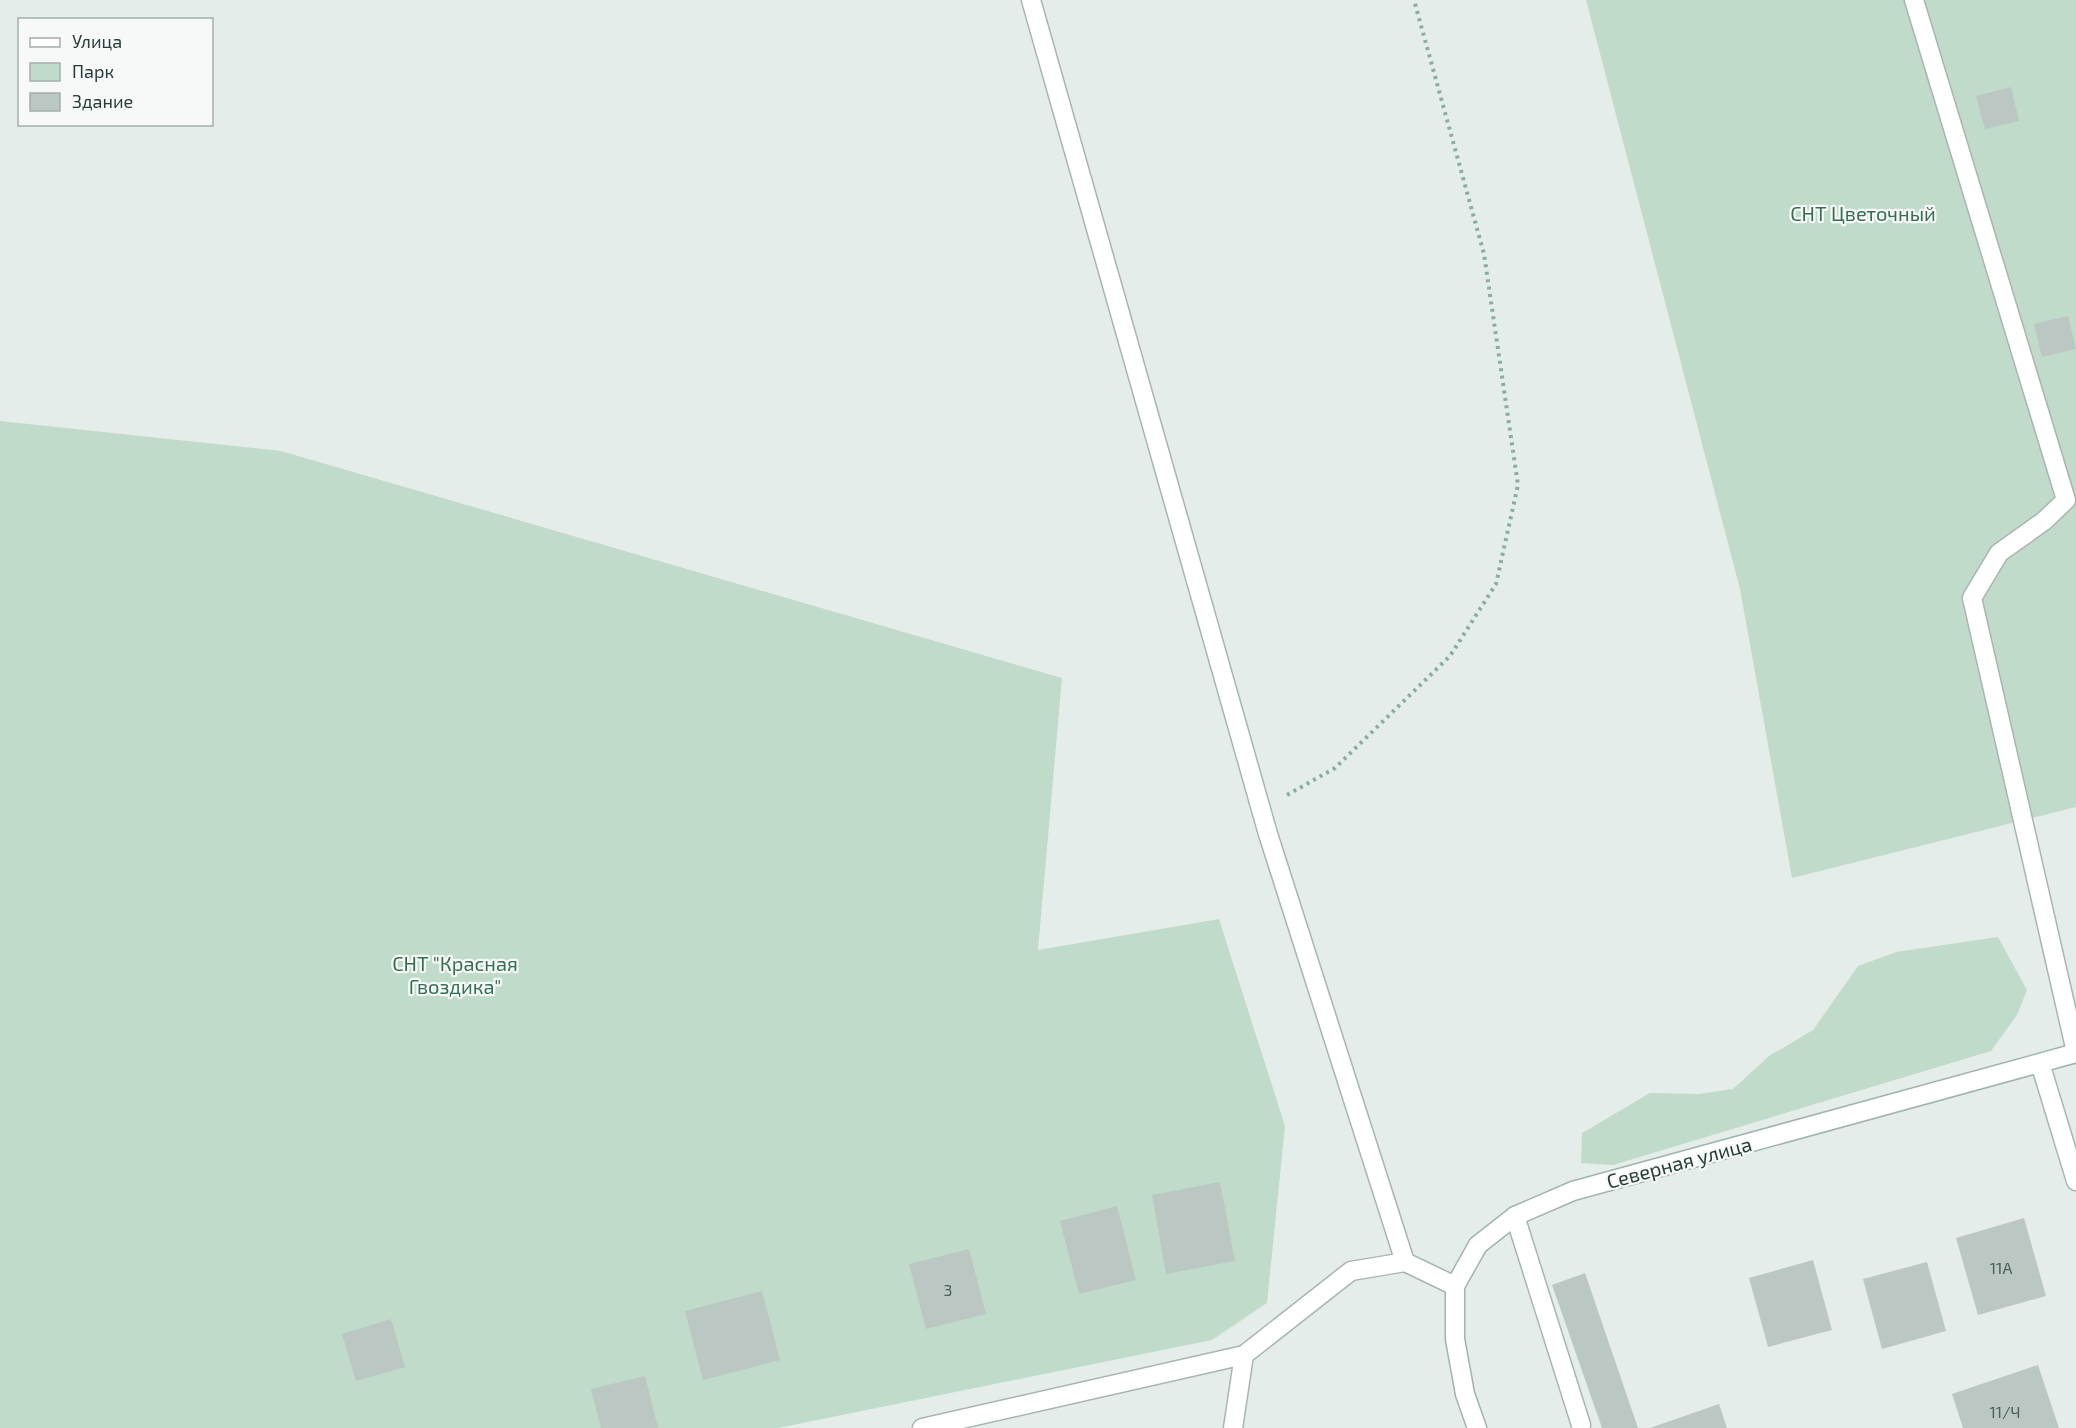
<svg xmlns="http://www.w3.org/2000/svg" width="2076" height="1428" font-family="'Exo 2',sans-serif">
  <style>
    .green { fill: #c1dbca }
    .building { fill: #bbc7c3 }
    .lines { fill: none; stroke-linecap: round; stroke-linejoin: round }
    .lane-casing { stroke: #a8b5b1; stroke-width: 21 }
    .street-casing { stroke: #a8b5b1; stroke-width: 21 }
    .secondary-casing { stroke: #a2b4af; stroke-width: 21 }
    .path { stroke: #89aca5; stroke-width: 4; stroke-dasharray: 3 4.5; stroke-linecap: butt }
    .lane { stroke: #fff; stroke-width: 18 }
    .street { stroke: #fff; stroke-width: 18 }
    .secondary { stroke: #fff; stroke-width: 18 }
    .labels { text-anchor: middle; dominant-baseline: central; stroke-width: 4.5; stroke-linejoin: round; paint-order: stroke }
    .number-label { font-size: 16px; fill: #4b605c }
    .park-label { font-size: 20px; fill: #356f51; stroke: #f6f9f8 }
    .street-label { font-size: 20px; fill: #263d39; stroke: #f6f9f8 }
  </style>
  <rect width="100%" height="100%" fill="#e5edea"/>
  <path class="green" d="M1586,0H2076V807L1792,878L1740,589Z
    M0,421L281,451L1062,678L1038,950L1219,919L1285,1126L1267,1303L1212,1340L778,1428H0Z
    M1998,937L2027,990L2017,1015L1991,1051L1613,1165L1581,1163L1582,1133L1650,1093L1699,1094L1733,1089L1769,1056L1813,1030L1858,966L1896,952Z"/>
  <path class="building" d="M2011,87L2019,121L1985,129L1976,96Z
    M2068,316L2076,349L2042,357L2034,324Z
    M1220,1182L1235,1261L1166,1274L1152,1195Z
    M1117,1206L1136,1280L1079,1294L1060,1221Z
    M2024,1218L2046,1296L1978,1315L1956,1238Z
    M969,1249L986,1314L926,1329L909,1264Z
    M1813,1260L1832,1330L1768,1347L1749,1278Z
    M1927,1262L1946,1331L1882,1349L1863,1279Z
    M1585,1273L1638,1428H1602L1552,1285Z
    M762,1291L780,1360L703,1380L685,1311Z
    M391,1319L405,1367L356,1381L342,1334Z
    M2038,1365L2059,1428H1963L1952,1394Z
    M645,1376L658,1428H601L591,1389Z
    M1719,1404L1727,1428H1650Z"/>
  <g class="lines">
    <g class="lane-casing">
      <path id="lane" d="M1031,0L1268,834L1405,1262
        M1515,1216L1581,1425
        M922,1428L1244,1355
        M1233,1428L1244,1355L1351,1271L1405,1262L1455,1286"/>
    </g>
    <g class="street-casing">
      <path id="street" d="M1914,0L2066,500L2044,521L1999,553L1972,598L2076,1052
        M2040,1063L2076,1181"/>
    </g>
    <g class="secondary-casing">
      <path id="secondary" d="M1477,1428L1465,1394L1455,1339V1286L1478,1245L1515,1216L1573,1191L2076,1053"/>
    </g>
    <path class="path" d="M1287,795L1335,768L1450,656L1496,584L1518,485L1484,254L1414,0"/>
    <use href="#lane" class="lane"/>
    <use href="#street" class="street"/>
    <use href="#secondary" class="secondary"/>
  </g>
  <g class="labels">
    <g class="number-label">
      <text x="2001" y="1267">11А</text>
      <text x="948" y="1289">3</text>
      <text x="2005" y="1411">11/Ч</text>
    </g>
    <g class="park-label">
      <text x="1863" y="213">СНТ Цветочный</text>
      <text x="455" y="963">СНТ "Красная<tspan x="455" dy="23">Гвоздика"</tspan></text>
    </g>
    <g class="street-label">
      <text transform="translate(1679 1162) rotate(-15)">Северная улица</text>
    </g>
  </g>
  <rect x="18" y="18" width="195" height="108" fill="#f6f9f8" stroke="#a3aeac" stroke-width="1.5"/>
  <rect x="30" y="38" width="30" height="9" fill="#ffffff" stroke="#a3aeac" stroke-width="1.5"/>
  <text x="72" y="48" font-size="18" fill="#263d39">Улица</text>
  <rect x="30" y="63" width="30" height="18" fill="#c1dbca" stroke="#a3aeac" stroke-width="1.5"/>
  <text x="72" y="78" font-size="18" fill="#263d39">Парк</text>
  <rect x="30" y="93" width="30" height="18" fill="#bbc7c3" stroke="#a3aeac" stroke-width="1.5"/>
  <text x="72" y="108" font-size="18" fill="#263d39">Здание</text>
</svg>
